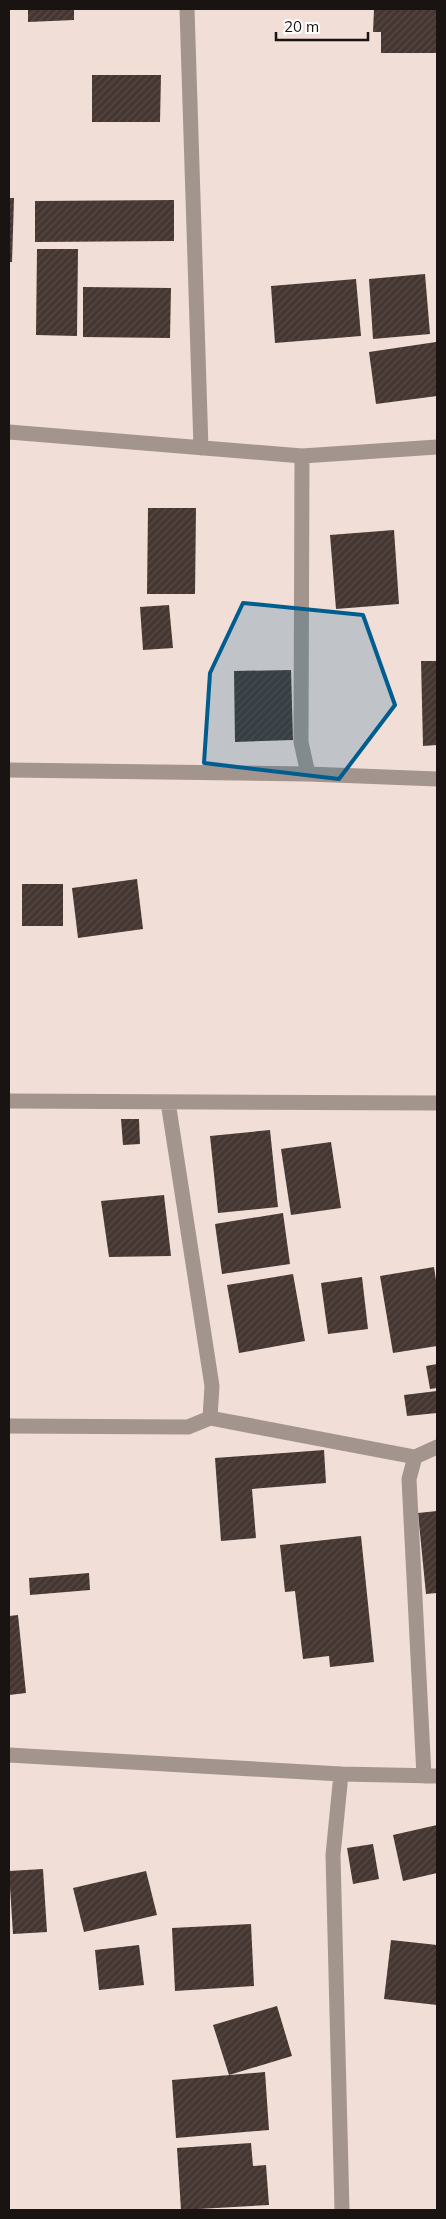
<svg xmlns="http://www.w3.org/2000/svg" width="446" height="2219" font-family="Mulish,sans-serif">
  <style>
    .building { fill: url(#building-hatch) }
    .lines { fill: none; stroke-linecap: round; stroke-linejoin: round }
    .street { stroke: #a3958d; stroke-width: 15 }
    .marked { fill: #005e8f; fill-opacity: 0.2; stroke: #005e8f; stroke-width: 4; stroke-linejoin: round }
  </style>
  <defs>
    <pattern id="building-hatch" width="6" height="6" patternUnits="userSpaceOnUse" patternTransform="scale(1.25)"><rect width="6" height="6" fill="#453631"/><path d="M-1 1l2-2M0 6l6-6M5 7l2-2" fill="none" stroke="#574a45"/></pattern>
  </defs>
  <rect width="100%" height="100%" fill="#f0ded7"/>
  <path class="building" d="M28,9H74V20L28,22Z
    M374,9H437V53H381V32H373Z
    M92,75H161L160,122H92Z
    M9,198H14L12,262H9Z
    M174,200V241L35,242V201Z
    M37,249H78L77,336L36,335Z
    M425,274L430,334L373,339L369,279Z
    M356,279L361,336L275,343L271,286Z
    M83,287L171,288L170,338L83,337Z
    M436,342L437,396L376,404L369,352Z
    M148,508H196L195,594H147Z
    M394,530L399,604L336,609L330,535Z
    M169,605L173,648L143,650L140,607Z
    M421,661H437V745L423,746Z
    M291,670L293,740L235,742L234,671Z
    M137,879L143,929L78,938L72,888Z
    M22,884H63V926H22Z
    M121,1119H139L140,1144L123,1145Z
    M270,1130L278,1207L218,1213L210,1136Z
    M331,1142L341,1208L291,1215L281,1149Z
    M164,1195L171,1256L109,1257L101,1201Z
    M283,1213L290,1264L222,1274L215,1224Z
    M434,1267L437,1287V1346L393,1353L380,1276Z
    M293,1274L305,1341L239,1353L227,1285Z
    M362,1277L368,1329L328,1334L321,1283Z
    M437,1364V1388L430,1389L426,1366Z
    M437,1391V1413L407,1416L404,1395Z
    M324,1450L326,1483L252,1489L256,1538L221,1541L215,1458Z
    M437,1511V1593L426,1594L418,1513Z
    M361,1536L374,1662L330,1667L329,1656L303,1659L295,1591L285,1592L280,1545Z
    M89,1573L90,1590L30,1595L29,1578Z
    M18,1615L26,1693L9,1695V1616Z
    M437,1825V1873L403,1881L393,1835Z
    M373,1844L379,1879L353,1884L347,1848Z
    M43,1869L47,1932L13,1934L9,1871Z
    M146,1871L157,1915L84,1932L73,1888Z
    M251,1924L254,1986L175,1991L172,1928Z
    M391,1940L437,1945V2005L384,1999Z
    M139,1945L144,1985L99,1990L95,1950Z
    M277,2006L292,2056L229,2075L213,2025Z
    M265,2072L269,2130L176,2138L172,2080Z
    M251,2143L253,2166L266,2165L269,2205L181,2210L177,2148Z"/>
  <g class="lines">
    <path class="street" d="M187,9L201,448
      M9,432L302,456L437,447
      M302,456L301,742L308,774
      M9,770L308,774L437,779
      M9,1101L437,1103
      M168,1102L212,1386L210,1418
      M9,1426L188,1427L210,1418L415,1457L437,1447
      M415,1457L409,1479L424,1776
      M9,1755L341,1774L437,1776
      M341,1774L333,1855L342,2210"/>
  </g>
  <path class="marked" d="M243,603L363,615L395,705L339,779L204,763L210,673Z"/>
  <rect width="446" height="2219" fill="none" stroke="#191311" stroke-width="20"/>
  <path d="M276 32v8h92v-8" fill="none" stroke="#191311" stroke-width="2.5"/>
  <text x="284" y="32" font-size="15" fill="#191311" stroke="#ffffff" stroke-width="4" paint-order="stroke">20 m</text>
</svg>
